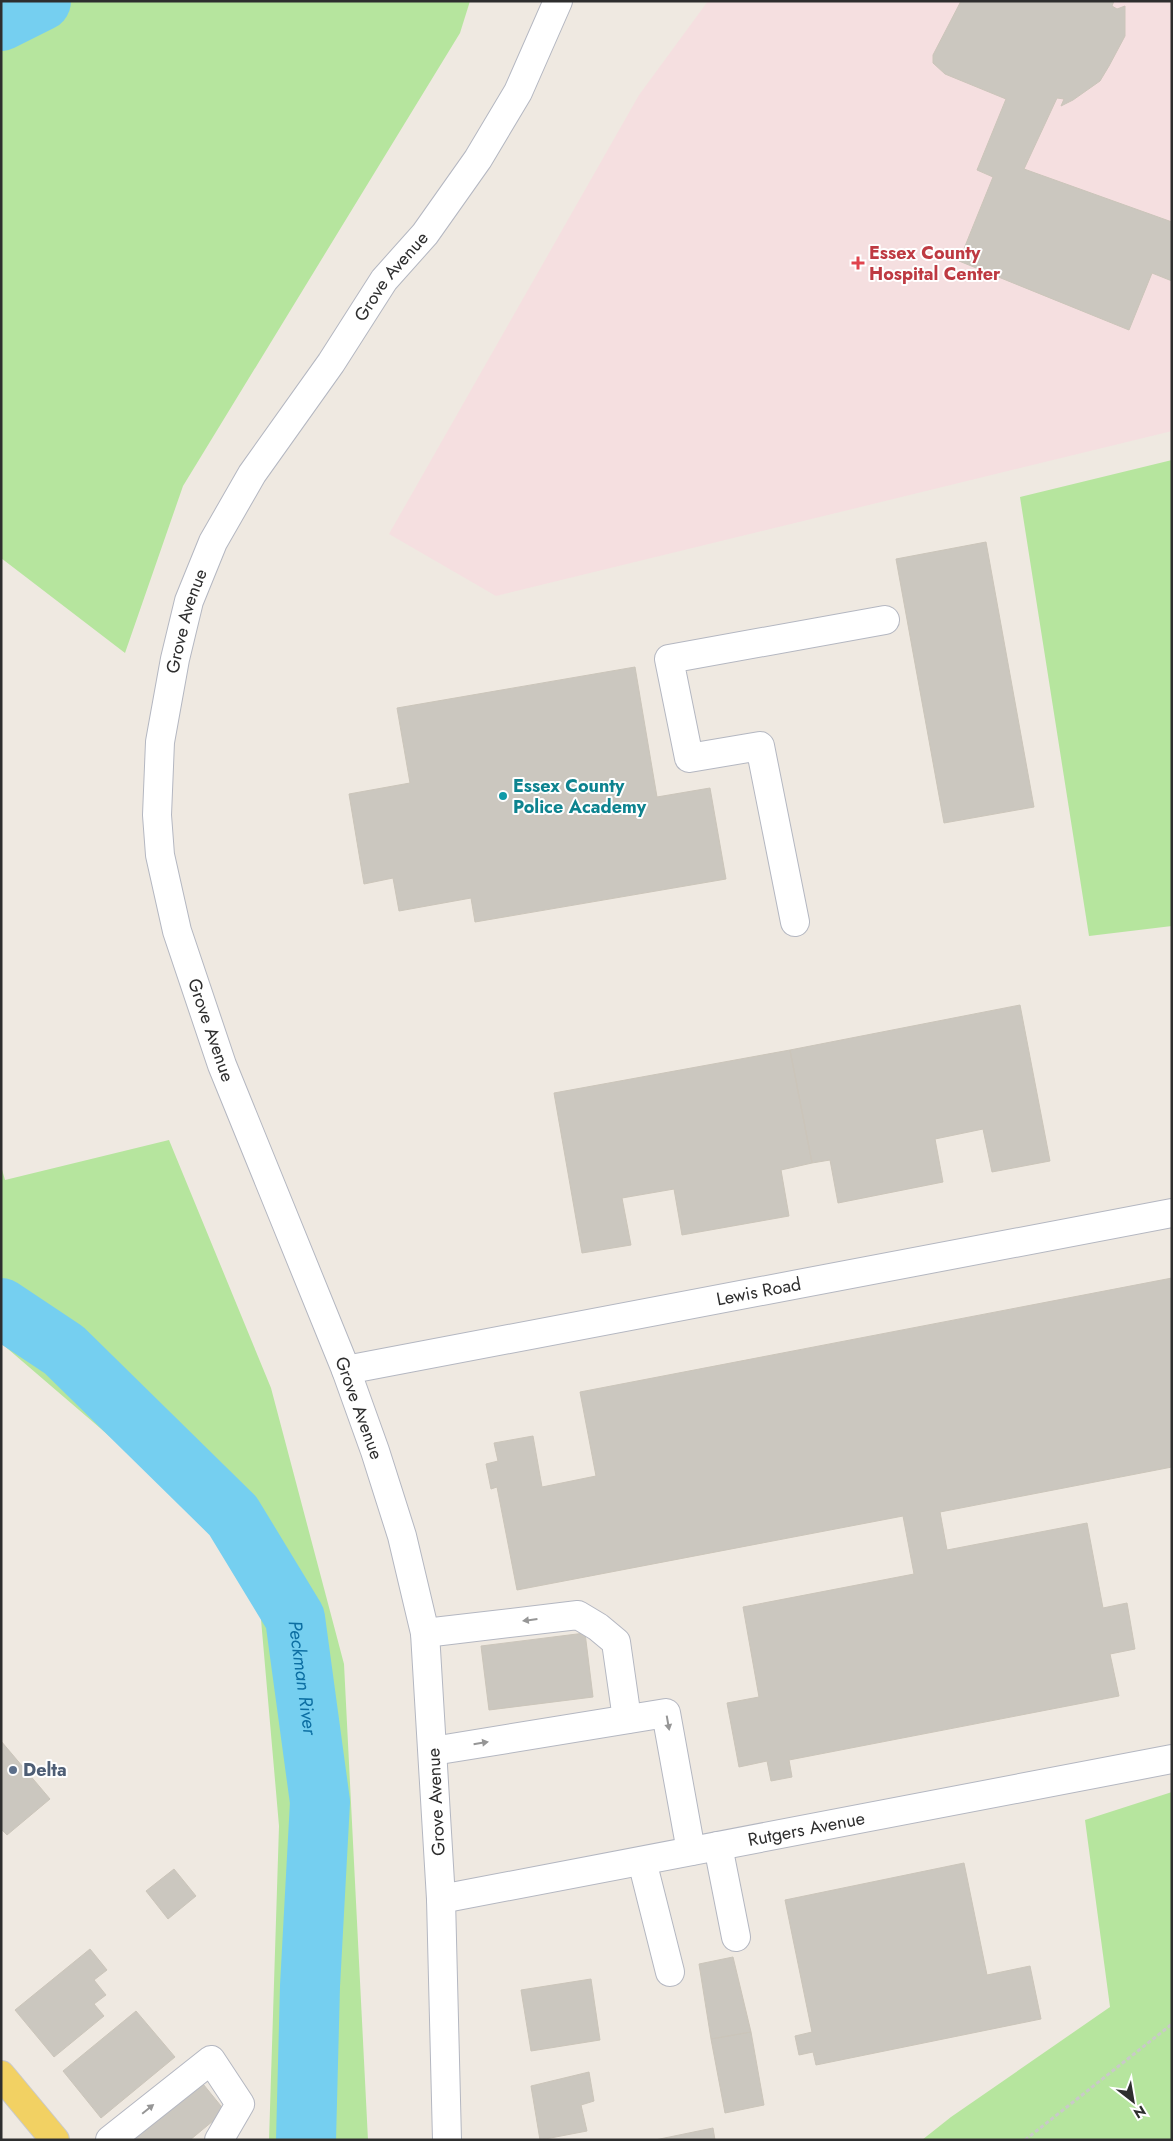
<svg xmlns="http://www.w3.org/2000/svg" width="1173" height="2141" font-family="Jost,sans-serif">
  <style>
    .medical { fill: #f5dfe0 }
    .green { fill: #b6e59e }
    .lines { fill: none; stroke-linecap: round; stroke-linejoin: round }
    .river { stroke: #75cff0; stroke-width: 60 }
    .building { fill: #cbc7bf; stroke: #cbc5ba }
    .minor-casing { stroke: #b4b7c1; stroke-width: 30 }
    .major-casing { stroke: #c9c9c9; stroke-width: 30 }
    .path { stroke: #c9c9c9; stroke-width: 3; stroke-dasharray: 4 2.5; stroke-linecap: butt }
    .minor { stroke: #fff; stroke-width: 28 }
    .major { stroke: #f2d163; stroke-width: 28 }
    .oneway { fill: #969696 }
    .health-dot { fill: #e0444e; stroke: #fff; stroke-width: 2 }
    .culture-dot { fill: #0f9aa8; stroke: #fff; stroke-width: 2 }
    .service-dot { fill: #5c6f8a; stroke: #fff; stroke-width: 2 }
    .labels { text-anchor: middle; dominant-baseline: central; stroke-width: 4; stroke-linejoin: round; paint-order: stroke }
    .health-label { font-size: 18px; font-weight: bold; fill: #be3a42; stroke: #fff; text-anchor: start }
    .street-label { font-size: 18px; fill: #2e2e2e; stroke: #fff }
    .culture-label { font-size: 18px; font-weight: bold; fill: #0d838f; stroke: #fff; text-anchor: start }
    .service-label { font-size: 18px; font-weight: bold; fill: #4e5e75; stroke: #fff; text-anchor: start }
    .water-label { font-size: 19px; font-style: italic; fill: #0d6fa3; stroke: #fff }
  </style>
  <rect width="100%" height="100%" fill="#efe9e1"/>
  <path class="medical" d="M708,1H1172V431L496,596L389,534L639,95Z"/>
  <path class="green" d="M1,1H470L460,33L183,486L125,653L1,558Z
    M1172,460V926L1089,936L1020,497Z
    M169,1140L271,1388L344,1664L368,2140H269L279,1826L256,1562L1,1343V1166L5,1180Z
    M1172,1792V2140H922L951,2117L1110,2007L1085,1820Z"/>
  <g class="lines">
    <g class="river">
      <path d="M1,21L41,1"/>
      <path id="s1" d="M1,1308L64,1350L233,1516L295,1618L320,1802L310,1986L306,2140"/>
    </g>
  </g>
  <path class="building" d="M961,1H1114L1112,6L1117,9L1125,6V36L1109,66L1100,81L1073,100L1061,106L1064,99L1057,98L1024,169L1172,222V281L1152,273L1129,330L959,261L993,177L977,170L1006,99L945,74L933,63V55Z
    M986,542L1034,807L944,823L896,559Z
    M635,667L657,797L710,788L726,879L475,922L471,898L399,911L393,878L364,884L349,794L410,783L397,708Z
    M1020,1005L1050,1161L992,1172L983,1129L935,1139L943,1182L838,1203L830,1160L812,1163L790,1050Z
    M790,1050L812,1163L781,1170L789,1216L682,1235L674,1189L622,1198L631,1245L582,1253L554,1093Z
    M1172,1278V1467L940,1512L947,1550L1087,1523L1103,1608L1127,1603L1135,1649L1110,1654L1119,1696L789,1760L792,1777L771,1781L767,1761L739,1767L727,1703L759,1697L743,1607L914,1574L903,1516L517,1590L497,1487L491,1489L486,1464L498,1461L494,1443L533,1436L542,1487L596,1476L580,1392Z
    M585,1633L593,1697L489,1710L481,1646Z
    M1,1741L50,1799L7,1835L1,1829Z
    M964,1863L987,1975L1030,1966L1041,2019L816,2065L813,2052L799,2055L795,2036L812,2032L785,1900Z
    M174,1869L196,1896L168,1919L146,1891Z
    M90,1949L107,1970L94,1980L106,1995L94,2004L104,2016L54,2057L15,2010Z
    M733,1957L751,2032L711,2039L699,1964Z
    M591,1979L600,2040L531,2051L521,1990Z
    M136,2011L175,2057L101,2118L63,2071Z
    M751,2032L764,2105L725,2113L711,2039Z
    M589,2072L594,2101L581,2105L587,2131L540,2140L531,2086Z
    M199,2079L225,2111L190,2140H126Z
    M713,2128L715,2140H655Z"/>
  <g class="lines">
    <g class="minor-casing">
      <g id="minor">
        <path d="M795,922L760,746L689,758L669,659L885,620"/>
        <path id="s2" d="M346,1370L1172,1213"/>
        <path d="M425,1633L578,1615L598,1627L616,1642L627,1719"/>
        <path d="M433,1751L666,1713L691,1851"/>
        <path d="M718,1846L736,1937"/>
        <path d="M642,1861L670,1972"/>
        <path id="s3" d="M441,1899L1172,1759"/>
        <path d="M110,2140L211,2060L240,2104L219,2140"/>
        <path id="s4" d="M447,2140L441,1899L425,1633L402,1536L375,1451L346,1370L222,1065L177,931L160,855L157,815L160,742L175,659L189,601L213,542L252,474L331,363L384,280L425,234L478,159L518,92L558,1"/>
      </g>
    </g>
    <g class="major-casing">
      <path id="major" d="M1,2075L55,2140"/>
    </g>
    <path class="path" d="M1025,2140L1172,2024"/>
    <use href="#minor" class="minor"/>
    <use href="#major" class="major"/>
  </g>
  <defs><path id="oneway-solid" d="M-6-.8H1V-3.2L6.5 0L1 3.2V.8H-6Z" transform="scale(1.25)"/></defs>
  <g class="oneway">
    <use href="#oneway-solid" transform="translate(530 1620) rotate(173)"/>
    <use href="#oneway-solid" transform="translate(668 1723) rotate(80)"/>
    <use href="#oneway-solid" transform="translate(481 1743) rotate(-9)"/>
    <use href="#oneway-solid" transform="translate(148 2109) rotate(-39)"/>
  </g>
  <path class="health-dot" d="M855.5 255.5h5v5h5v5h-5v5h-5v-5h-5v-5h5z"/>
  <circle class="culture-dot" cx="503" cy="796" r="5"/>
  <circle class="service-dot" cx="13" cy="1770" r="5"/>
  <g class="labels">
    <g class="health-label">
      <text x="869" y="253">Essex County<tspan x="869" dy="21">Hospital Center</tspan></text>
    </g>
    <g class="street-label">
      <text stroke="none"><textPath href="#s4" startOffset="1972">Grove Avenue</textPath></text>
      <text stroke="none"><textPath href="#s4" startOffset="1568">Grove Avenue</textPath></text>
      <text transform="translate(211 1030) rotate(71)">Grove Avenue</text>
      <text stroke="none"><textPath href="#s2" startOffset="420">Lewis Road</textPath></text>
      <text transform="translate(359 1408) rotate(70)">Grove Avenue</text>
      <text transform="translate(436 1802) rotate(-93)">Grove Avenue</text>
      <text stroke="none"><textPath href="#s3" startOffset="372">Rutgers Avenue</textPath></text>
    </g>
    <g class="culture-label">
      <text x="513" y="786">Essex County<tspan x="513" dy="21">Police Academy</tspan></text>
    </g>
    <g class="service-label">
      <text x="23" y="1770">Delta</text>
    </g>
    <g class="water-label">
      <text stroke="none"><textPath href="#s1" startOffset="492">Peckman River</textPath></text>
    </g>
  </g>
  <rect width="1173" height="2141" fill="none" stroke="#2e2e2e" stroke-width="5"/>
  <g transform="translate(1133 2101) rotate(149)" stroke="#ffffff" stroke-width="4" paint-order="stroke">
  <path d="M0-4L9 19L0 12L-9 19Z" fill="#2e2e2e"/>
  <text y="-8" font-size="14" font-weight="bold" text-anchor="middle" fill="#2e2e2e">N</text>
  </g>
</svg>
